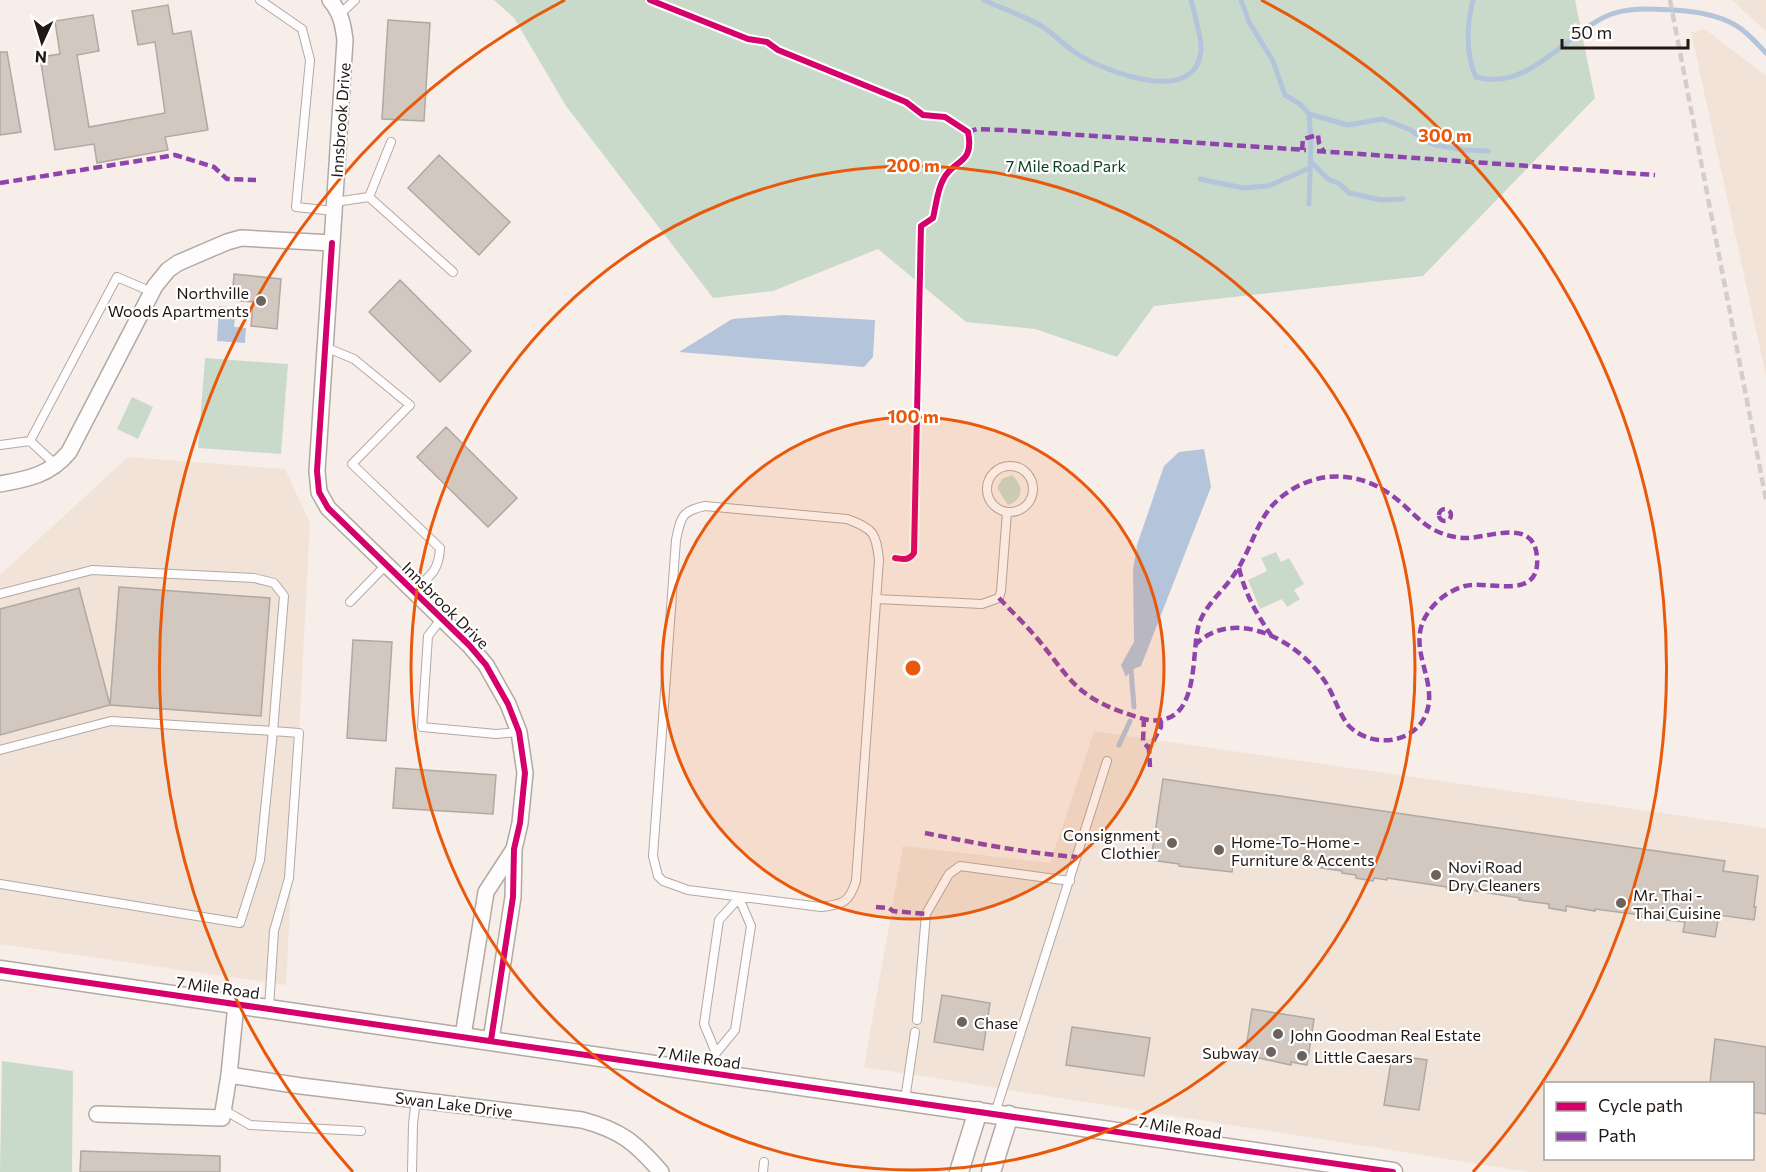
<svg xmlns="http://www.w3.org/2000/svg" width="1766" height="1172" font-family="Commissioner,sans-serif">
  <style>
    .commercial { fill: #f1e3d7; fill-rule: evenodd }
    .green { fill: #cadaca }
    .water { fill: #b3c4db }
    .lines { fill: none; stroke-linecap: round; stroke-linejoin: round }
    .stream { stroke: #b3c4db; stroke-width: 5 }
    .building { fill: #d2c8bf; stroke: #b0a8a2; stroke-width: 1.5 }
    .service-casing { stroke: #b2a9a4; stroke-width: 10 }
    .minor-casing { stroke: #b2a9a4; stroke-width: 18 }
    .tertiary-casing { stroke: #b2a9a4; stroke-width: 21 }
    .service { stroke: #fefcfc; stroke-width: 8 }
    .minor { stroke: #fefcfc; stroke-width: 15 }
    .tertiary { stroke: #fefcfc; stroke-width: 18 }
    .rail { stroke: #d1cecd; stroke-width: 4.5; stroke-dasharray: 9 4.5; stroke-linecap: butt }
    .quiet { stroke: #8e44ad; stroke-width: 4.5; stroke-dasharray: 9 4.5; stroke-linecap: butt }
    .cycleway-casing { stroke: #fff; stroke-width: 10 }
    .cycleway { stroke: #d6006c; stroke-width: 6 }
    .ring { fill: none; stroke: #e8590c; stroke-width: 3 }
    .poi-dot { fill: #6c625e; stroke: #fff; stroke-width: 2 }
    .labels { text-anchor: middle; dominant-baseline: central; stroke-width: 4.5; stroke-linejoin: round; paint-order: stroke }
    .street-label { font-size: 16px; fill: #211713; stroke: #fff }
    .park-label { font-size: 16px; fill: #0c4126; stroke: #fff }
    .poi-label { font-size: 16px; fill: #211713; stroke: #fff; text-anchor: start }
    .centre { fill: #e8590c; stroke: #fff; stroke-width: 3 }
    .ring-label { font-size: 18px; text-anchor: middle; font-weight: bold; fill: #e8590c; stroke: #fff; stroke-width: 4.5; stroke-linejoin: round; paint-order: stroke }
  </style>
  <rect width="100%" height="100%" fill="#f8eee9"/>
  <path class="commercial" d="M1732,0H1766V31L1761,27Z
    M1705,29L1766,76V376L1691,32Z
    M128,457L285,469L310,523L286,985L0,944V575Z
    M1094,731L1766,828V1172H1529L864,1067L903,846L1050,863ZM1546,1084H1752V1158H1546Z"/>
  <path class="green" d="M494,0H1575L1595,98L1423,276L1154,306L1117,357L1035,329L966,322L878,249L773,291L713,298L566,106L514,18Z
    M205,358L288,364L281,454L198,448Z
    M132,397L153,407L138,439L117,429Z
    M1012,475C1024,486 1024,499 1008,505L997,488L1002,479Z
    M1276,552L1281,562L1289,558L1304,584L1294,590L1300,599L1287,607L1282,599L1260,609L1248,580L1267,571L1261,558Z
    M2,1061L73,1071L72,1172H0Z"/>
  <path class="water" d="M219,306L236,308L234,327L246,328L245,343L217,341Z
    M784,315L875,320L873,357L864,367L679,352L732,319Z
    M1204,449L1211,487L1141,666L1131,670L1126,677L1121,665L1134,642L1133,570L1137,545L1164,466L1179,452Z"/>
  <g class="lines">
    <path class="stream" d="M984,0C1003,9 1025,16 1043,27C1055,35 1064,45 1076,53C1103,71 1196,108 1201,50C1202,39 1194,12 1191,0
      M1241,0L1249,22L1273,61L1285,95L1300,104L1309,114L1311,140L1309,204
      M1473,0C1467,24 1465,54 1476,77C1529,92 1566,33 1609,15C1629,7 1652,9 1673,10C1693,11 1717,14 1735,25C1747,31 1757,44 1766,53
      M1309,114L1348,125L1383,119L1411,130L1423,140L1435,145L1465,150L1488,151
      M1310,161L1328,179L1340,184L1349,193L1381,200L1403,199
      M1200,179L1243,188L1268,186L1310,168
      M1131,670L1134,707
      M1119,745L1130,721"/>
  </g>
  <path class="building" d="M168,5L173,34L191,31L208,130L165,137L168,150L97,163L94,144L55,150L40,57L60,54L55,21L93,15L99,51L77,55L89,127L165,113L155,42L138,45L132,11Z
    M388,20L430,23L424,121L382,119Z
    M0,52H7L21,132L0,135Z
    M439,155L510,222L479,255L408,188Z
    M234,274L281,279L277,329L251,326L253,302L232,300Z
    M400,280L471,351L440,382L369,312Z
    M446,427L517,498L488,527L417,457Z
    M119,587L270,598L261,716L110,705Z
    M79,588L110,705L0,735V609Z
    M353,640L392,642L386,741L347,738Z
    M396,768L496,775L493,814L393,808Z
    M1163,779L1725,861L1723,871L1758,876L1754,907H1756L1754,920L1719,915L1715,937L1683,932L1685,922L1640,917L1641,915L1595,909V911L1566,906V911L1549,908V904L1519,900L1520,898L1464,889V892L1447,889V887L1387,878V880L1374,878L1373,881L1356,878V875L1342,873V871L1282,862V865L1265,862V860L1235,856L1232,872L1179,866V864L1151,860Z
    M942,995L990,1003L983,1050L934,1042Z
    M1252,1009L1314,1019L1307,1065L1291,1062V1065L1245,1055Z
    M1072,1027L1150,1038L1144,1076L1066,1065Z
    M1715,1039L1766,1047V1114L1752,1112V1083H1710Z
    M1392,1055L1427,1060L1419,1110L1384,1105Z
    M81,1151L220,1156V1172H80Z"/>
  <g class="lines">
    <g class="service-casing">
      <path id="service" d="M260,0L302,29L310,60L296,207L334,211
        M340,14L355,0
        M369,197L453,272
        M335,202L369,197L391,142
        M325,347L354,359L410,405L352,464L440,548C439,571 430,576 413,591
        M0,445L30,441
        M56,465L30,441L117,277L152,292
        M987 489a23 23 0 1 1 46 0a23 23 0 1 1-46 0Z
        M705,506L847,519C874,529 876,533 879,560L856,881C849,903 843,904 821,907L688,890L663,881L658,876L653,856L676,540C681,517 681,511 705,506Z
        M0,594L92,570L254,578L274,583L284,596L273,731L299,733L289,878L274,931L269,1008
        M876,599L982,604L999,598L1001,591L1007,512
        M350,602L386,565
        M442,618L428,636L422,727L496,734L519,732
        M0,750L111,721L273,731L260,860L240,923L0,884
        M917,1020L926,914L949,874L960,866L1070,881
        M711,1072L716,1053L735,1030L751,926L739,898L719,920L704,1024L716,1053
        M905,1100L915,1032
        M224,1110L250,1125L361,1131
        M995,1113L1107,761
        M412,1172L413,1124L416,1099
        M763,1172L764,1162"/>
    </g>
    <g class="minor-casing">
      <path id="minor" d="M332,243L317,471L319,492L328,508L469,645L486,665L508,704L519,732L525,773L520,823L514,849L513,897L491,1040
        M0,484C28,479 50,475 69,452L155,286L168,270L178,263L227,242L241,238L332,243L345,40C343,24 341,13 330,0
        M236,1004L229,1075L301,1086L582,1120C620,1130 635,1142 661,1172
        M463,1036L486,892L514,849
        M97,1114L222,1118L229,1075"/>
    </g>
    <g class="tertiary-casing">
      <path id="tertiary" d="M0,970L1393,1172
        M959,1172L978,1111
        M991,1172L1009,1115"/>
    </g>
    <use href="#service" class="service"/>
    <use href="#minor" class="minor"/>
    <use href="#tertiary" class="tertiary"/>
    <path class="rail" d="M1670,0L1766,500"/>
    <path class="quiet" d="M968,132L977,129L1004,130L1306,150
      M1302,150L1303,139L1318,135L1319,143L1324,152
      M1317,151L1655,175
      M0,183L175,155L214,167L227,179L256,180
      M1439 515a6 6 0 1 1 12 0a6 6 0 1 1-12 0Z
      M1239,568C1245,594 1256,613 1271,635
      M999,598C1011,611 1024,623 1035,636C1067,673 1072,694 1122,712C1134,716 1148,722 1160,720C1200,716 1191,650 1199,624C1206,603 1226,589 1237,570C1253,546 1257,517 1280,498C1315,469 1359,470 1394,497C1410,509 1422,526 1441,533C1448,536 1458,538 1466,538C1489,538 1534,517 1537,557C1541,602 1488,580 1465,586C1446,591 1429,606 1422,624C1413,651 1431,675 1429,701C1426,742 1375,752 1349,726C1338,713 1334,694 1324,680C1299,642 1236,606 1196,644
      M1144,718L1143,741L1149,749
      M1150,767L1149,749L1161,727V720
      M925,833C975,843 1025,853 1077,857
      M876,907L889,908L893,911L926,914"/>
    <g class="cycleway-casing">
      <path id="cycleway" d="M650,0L748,39L767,42L778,50L906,102L923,115L945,117L968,132C975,166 952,159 943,180C937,191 936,206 933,218L921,226L914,553C909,561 903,559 895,558
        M332,243L317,471L319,492L328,508L469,645L486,665L508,704L519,732L525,773L520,823L514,849L513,897L491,1040
        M0,970L1393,1172"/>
    </g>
    <use href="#cycleway" class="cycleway"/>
  </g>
  <circle cx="913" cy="668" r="251" fill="#e8590c" fill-opacity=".12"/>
  <g class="ring">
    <circle cx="913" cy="668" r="251"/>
    <circle cx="913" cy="668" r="502"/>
    <path d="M353 1172A753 753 0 0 1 565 0M1261 0A753 753 0 0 1 1473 1172"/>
  </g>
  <g class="poi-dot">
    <circle cx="261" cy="301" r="6"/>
    <circle cx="1172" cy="843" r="6"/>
    <circle cx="1219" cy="850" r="6"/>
    <circle cx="1436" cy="875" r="6"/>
    <circle cx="1621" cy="903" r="6"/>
    <circle cx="962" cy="1022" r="6"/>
    <circle cx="1278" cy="1034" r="6"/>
    <circle cx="1271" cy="1052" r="6"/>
    <circle cx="1302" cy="1056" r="6"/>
  </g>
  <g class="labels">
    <g class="street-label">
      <text transform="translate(340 120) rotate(-86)">Innsbrook Drive</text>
      <text transform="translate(446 605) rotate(45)">Innsbrook Drive</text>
      <text transform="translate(218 987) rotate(8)">7 Mile Road</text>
      <text transform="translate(699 1057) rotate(8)">7 Mile Road</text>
      <text transform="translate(454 1104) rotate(7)">Swan Lake Drive</text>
      <text transform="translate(1180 1127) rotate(8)">7 Mile Road</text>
    </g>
    <g class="park-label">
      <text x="1066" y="165">7 Mile Road Park</text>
    </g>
    <g class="poi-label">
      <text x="249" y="292" text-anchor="end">Northville<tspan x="249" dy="18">Woods Apartments</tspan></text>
      <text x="1160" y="834" text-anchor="end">Consignment<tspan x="1160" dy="18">Clothier</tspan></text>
      <text x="1231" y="841">Home-To-Home -<tspan x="1231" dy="18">Furniture &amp; Accents</tspan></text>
      <text x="1448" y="866">Novi Road<tspan x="1448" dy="18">Dry Cleaners</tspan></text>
      <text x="1633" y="894">Mr. Thai -<tspan x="1633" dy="18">Thai Cuisine</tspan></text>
      <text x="974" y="1022">Chase</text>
      <text x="1290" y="1034">John Goodman Real Estate</text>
      <text x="1259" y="1052" text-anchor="end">Subway</text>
      <text x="1314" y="1056">Little Caesars</text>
    </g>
  </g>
  <circle cx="913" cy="668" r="9" class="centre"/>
  <g class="ring-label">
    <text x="1445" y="142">300 m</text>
    <text x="913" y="172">200 m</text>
    <text x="913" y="423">100 m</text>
  </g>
  <rect x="1544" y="1082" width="210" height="78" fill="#ffffff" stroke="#a6a2a1" stroke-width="1.5"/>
  <rect x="1556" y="1102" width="30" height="9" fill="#d6006c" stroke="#a6a2a1" stroke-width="1.5"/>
  <text x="1598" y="1112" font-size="18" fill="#211713">Cycle path</text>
  <rect x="1556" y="1132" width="30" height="9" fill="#8e44ad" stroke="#a6a2a1" stroke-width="1.5"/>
  <text x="1598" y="1142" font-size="18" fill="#211713">Path</text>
  <g transform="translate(42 42) rotate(184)" stroke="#ffffff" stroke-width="4.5" paint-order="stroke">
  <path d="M0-4.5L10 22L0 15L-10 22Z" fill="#211713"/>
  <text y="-9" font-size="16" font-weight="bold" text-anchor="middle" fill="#211713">N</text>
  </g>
  <path d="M1562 39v9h126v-9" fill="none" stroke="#211713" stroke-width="3"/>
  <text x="1571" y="39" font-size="18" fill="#211713" stroke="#ffffff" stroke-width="4.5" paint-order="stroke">50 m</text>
</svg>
